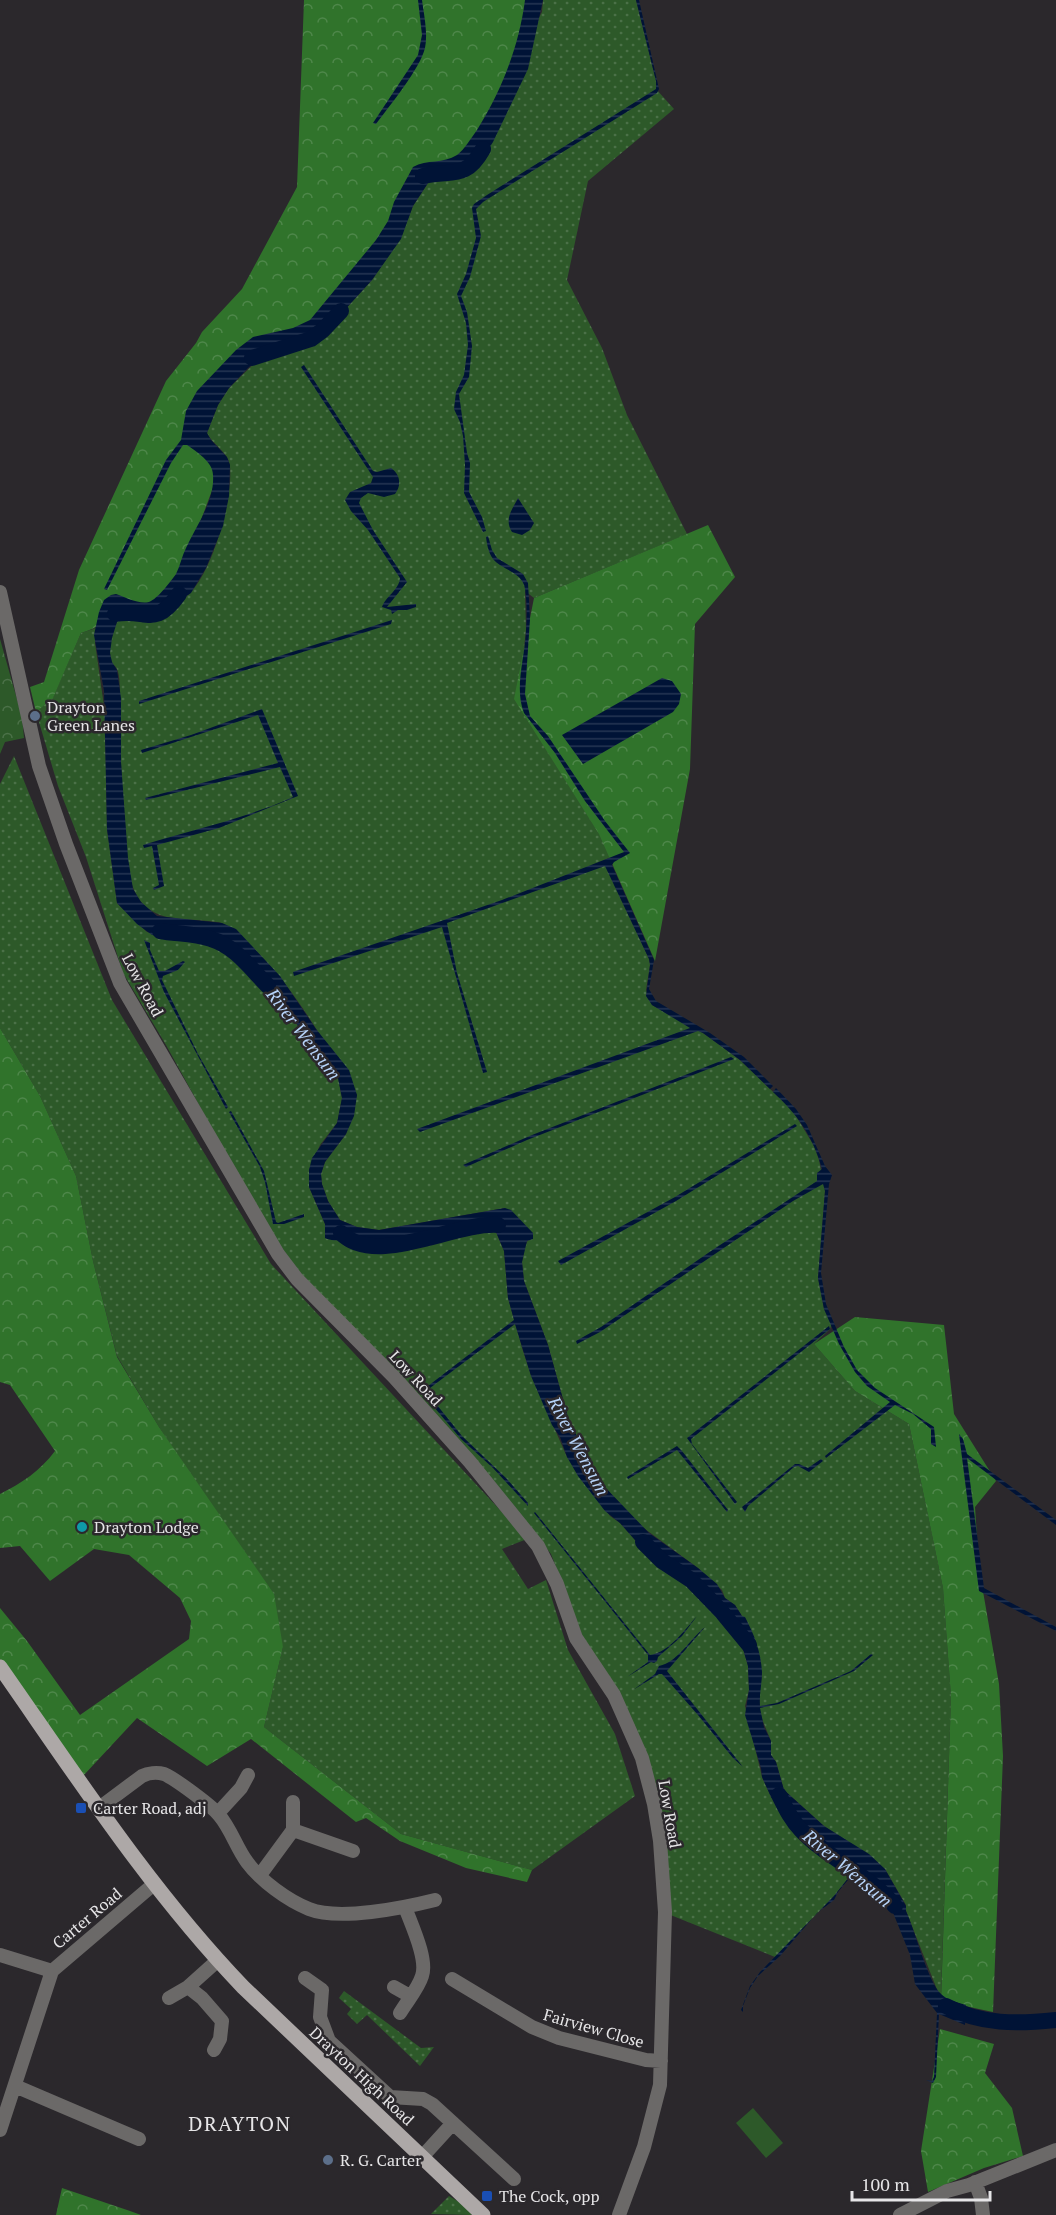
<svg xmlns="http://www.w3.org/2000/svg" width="1056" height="2215" font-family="'PT Serif',serif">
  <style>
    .grass { fill: url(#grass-dots) }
    .forest { fill: url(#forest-crowns) }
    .park { fill: url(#park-crowns) }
    .garden { fill: #2d5929 }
    .water { fill: url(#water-rules) }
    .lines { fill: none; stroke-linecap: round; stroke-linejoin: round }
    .river { stroke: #001336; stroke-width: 16 }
    .minor { stroke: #6b6968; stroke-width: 14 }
    .major { stroke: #ada8a7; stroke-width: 15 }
    .service-dot { fill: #5c6f8a; stroke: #2b282c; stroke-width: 2 }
    .culture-dot { fill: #0f9aa8; stroke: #2b282c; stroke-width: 2 }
    .transit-dot { fill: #1a4fb4; stroke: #2b282c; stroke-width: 2 }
    .labels { text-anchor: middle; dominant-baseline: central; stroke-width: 5; stroke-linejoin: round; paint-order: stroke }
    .poi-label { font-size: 16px; fill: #e6e5e7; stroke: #2b282c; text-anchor: start }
    .street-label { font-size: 16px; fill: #e6e5e7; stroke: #2b282c }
    .water-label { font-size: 18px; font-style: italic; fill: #b6d3f9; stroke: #2b282c }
    .quarter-label { font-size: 20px; letter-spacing: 1.5px; fill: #e6e5e7; stroke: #2b282c }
  </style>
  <defs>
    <pattern id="grass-dots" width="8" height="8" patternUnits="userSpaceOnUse" patternTransform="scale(1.5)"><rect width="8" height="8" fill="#2d5929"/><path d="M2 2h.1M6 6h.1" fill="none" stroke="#4b7148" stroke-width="1.8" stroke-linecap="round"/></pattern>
    <pattern id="forest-crowns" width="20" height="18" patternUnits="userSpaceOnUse" patternTransform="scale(1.5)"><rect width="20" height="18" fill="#30732b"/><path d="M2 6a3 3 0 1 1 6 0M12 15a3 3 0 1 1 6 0" fill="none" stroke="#4e874a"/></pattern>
    <pattern id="park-crowns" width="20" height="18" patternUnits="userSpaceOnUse" patternTransform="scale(1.5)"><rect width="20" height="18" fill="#2d5929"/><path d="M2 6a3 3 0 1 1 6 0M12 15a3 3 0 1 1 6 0" fill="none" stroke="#4b7148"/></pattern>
    <pattern id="water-rules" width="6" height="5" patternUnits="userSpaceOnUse" patternTransform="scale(1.5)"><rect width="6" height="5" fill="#001336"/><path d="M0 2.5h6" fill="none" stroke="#253553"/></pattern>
  </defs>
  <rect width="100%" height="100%" fill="#2b282c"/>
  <path class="grass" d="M543,0H636L656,81V89L674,109L588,181L567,280L602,348L627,415L687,534L534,598L525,591L526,630L521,674L624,852L604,860L649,959L650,965L646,990L652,1005L703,1033L740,1060L793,1111L814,1146L819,1160L825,1191L818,1278L824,1309L832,1324L830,1329L814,1344L855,1391L909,1424L943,1588L951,1697L941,1994L938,1992L906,1911V1905L885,1869L824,1826L784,1790L776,1762L771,1755V1741L760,1714L759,1695L762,1674L742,1616L735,1605L725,1598L722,1590L698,1568L641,1526L601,1483L569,1421L548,1345L524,1281L522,1262L525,1246L528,1240L505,1208L379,1230L357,1227L340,1220L328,1201L322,1184L321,1174L325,1162L346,1134L357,1095C318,1033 286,969 225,925C220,921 214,922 208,921C178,918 148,922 134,890C127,874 127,853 126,836C124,811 121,785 121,760C120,738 122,717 120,696C120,688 120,676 117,669C114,663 114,668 112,662C107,651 112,632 117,622C125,608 147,618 159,613C169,609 182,601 190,593C213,570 233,499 230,466C229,453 213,445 207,433L218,405L229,388L260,358L287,343L330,326L372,280L400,239L413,206L430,180L457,171L542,12Z
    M96,628L95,643L105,713L107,829L117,903L147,932L166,936L201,932L215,933L222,937L277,996L315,1050L333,1069L338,1078L342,1098L337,1123L320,1145L309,1170V1187L325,1224V1238L363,1245L469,1226L486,1227L496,1232L504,1251L508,1298L523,1351L531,1375L567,1457L610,1516L620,1523L642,1548L693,1581L710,1604L738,1632L748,1666L749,1690L745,1706L762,1777L771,1797L804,1831L820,1841L827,1843L857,1867L834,1896L775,1957L668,1914L644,1755L584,1640L551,1554L493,1480L305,1281L262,1219L166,1045L123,973L86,857L58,786L36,712L53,697L81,633Z
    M14,756L112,1000L271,1264L527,1539L502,1549L528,1589L546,1580L568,1650L615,1734L635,1796L532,1870L401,1834L264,1727L283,1647L213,1508L159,1427L117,1356L93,1261L76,1176L40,1096L0,1028V784Z
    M344,1991L421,2048L434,2047L420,2066L367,2015L357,2024L347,2014L351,2009L339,1998Z
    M449,2196L464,2205L472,2215L431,2214Z"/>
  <path class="forest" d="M304,0H529L527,28L472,165L456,174L428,175L334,319L311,339L257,355L199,413L205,454L217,477L169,606C144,627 141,607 125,614C110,619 97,628 81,633L53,698L36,712L30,687L44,682L79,570L166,381L196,343L202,332L242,289L297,187Z
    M708,525L735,577L695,624L690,769L655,961L599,834L514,699L534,598Z
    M0,1028L40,1096L76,1176L93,1261L117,1357L159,1427L274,1594L283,1647L264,1727L401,1834L532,1870L527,1882L466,1868L400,1841L366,1818L356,1822L251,1739L207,1766L137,1718L83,1776L0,1665V1608L27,1641L80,1715L189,1639L191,1621L180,1598L129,1555L94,1549L50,1581L20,1546L0,1548V1494C22,1483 40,1471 55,1451L10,1385L0,1382Z
    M855,1317L944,1325L954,1414L996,1481L975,1507L979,1568L999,1684L1003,1756L993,2012L941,2001L951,1697L943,1588L909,1424L855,1391L814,1344Z
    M940,2029L994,2044L985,2073L1012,2108L1023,2156L984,2168L928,2192L921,2151Z
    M62,2188L130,2211L141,2215H56Z"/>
  <path class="park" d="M0,639L22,717L24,738L5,742L0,754Z"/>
  <path class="garden" d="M753,2108L783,2143L766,2158L736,2123Z"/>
  <path class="water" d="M418,0H422C424,15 428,33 425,48C420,69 390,105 376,124L373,123L418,55L422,35Z
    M525,0H543L528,69L493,142L484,156L471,167L430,180L413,206L401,239L372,280L330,326L303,339L287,343L260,358L248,368L229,388L218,405L207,433L211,440L227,457L230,465L229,496L223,526L206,568L191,593L178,602L160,613L151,615H128L121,617L117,622L112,638L110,653L112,662L117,670L121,698V762L128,858L133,889L141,902L157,916L222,923L236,929L280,976L316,1029L349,1070L357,1095L354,1116L346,1134L325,1162L321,1174L322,1184L328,1201L340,1220L357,1227L379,1230L505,1208L511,1210L533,1233V1239L527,1241L522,1262L524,1281L548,1345L569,1421L601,1483L649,1533L698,1568L717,1584L725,1598L735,1605L742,1616L745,1617C754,1634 761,1652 762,1672C762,1684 759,1695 760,1706L777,1703L851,1671L871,1654L873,1655L854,1671L779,1704L760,1708L764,1727L771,1741V1755L776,1762L784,1790L824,1826L869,1854L885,1869L906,1906V1911C915,1930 928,1982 941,1994C948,2001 957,2002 966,2005L965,2025L939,2014L936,2077L933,2083L926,2080L932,2081L934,2077L937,2013L915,1984L910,1955L892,1910L873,1879L861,1868L857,1869L838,1892L834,1900L817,1913L780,1956L758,1976L750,1988L743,2006V2012L741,2010L750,1986L760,1972L834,1896L857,1867L827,1843L820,1841L804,1831L783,1810L771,1797L762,1777L761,1768L745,1715L749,1690L748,1666L738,1632L710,1604L693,1581L642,1548L620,1523L605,1511L578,1476L567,1457L560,1437L552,1425L531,1376L515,1324L430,1388L428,1386L514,1320L508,1298L504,1251L496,1232C472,1215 428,1238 403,1243C382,1247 364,1245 343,1241C337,1240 331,1241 325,1238V1224L309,1187V1170L312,1158L337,1123L342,1098L338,1078L333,1068L315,1050L277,996L222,937L215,933L201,932L166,936L152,935L137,924L117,903L107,829L104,691L94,635L99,612L104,600L111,595L116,594C125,597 142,606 151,601C159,597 171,581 176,574C180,566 182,556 186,548C196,526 215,501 213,475C213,462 197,452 187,445H183L171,463L107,590L104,589L166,460L181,440L186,411L197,391L236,350L253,337L293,328L310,320L376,240L388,221L394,202L413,167C427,159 443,164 457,155C465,149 471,138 477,130C502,90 519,46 525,0Z
    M636,0H639L659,89L657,93L483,202L476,209L481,236L470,277L461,296L467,312L472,346L469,377L459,394L467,453L470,463L469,492L482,517L486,531L483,532L464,493L465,465L463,436L460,422L454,409L456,392L464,375L468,345L466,323L457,294L466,274L476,238L472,208L474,204L487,195L656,89V81Z
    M304,365L373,471L377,472L391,468C400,474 402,485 395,494L384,497L368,493L361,498L359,503L373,530L407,582L387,607L416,604V607L407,610H398L392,614L391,610L382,607C386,596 399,590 400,578L368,530L351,511L345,500L350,492L371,483L373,477L301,367Z
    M518,498L534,523L530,530L522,535L512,532C504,519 512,510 518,498Z
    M488,536L492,550L497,558L523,574L528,583L530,619L525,694L530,716L548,736L605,821L630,853L614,862L612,865L654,960L649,989L656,1001L710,1033L744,1057L773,1086L770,1089L740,1060L703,1033L698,1031L420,1132L417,1129L690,1028L652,1005L646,996L650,965L649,959L605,866L447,923L457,973L487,1072L483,1073L442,927L294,976L293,972L502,900L624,852L585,801L555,753L524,713C514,688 525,657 526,631C527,617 527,602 525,589C523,572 502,570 493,559C488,552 487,544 486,537Z
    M392,620L391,624L139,704V701Z
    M662,678L672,681L681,694L679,704L673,712L583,764L562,735Z
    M262,709L298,796L219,828L157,845L164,886L154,890L153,888L159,885L152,846L144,848L143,845C193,829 245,819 293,797L280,767L146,800L145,798L278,763L258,715L142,753L141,750L191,735Z
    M144,940L150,943V950L159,971H165L183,961L185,962L178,970L163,976L162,980L198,1054L228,1107L226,1109L164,992Z
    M731,1057L734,1059L527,1140L466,1167L463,1165L532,1135Z
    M776,1088L796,1109L807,1125L825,1166L832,1175L829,1184L821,1273L826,1304L844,1347L857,1370L875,1388L934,1427L936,1447L931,1444V1429L913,1414L895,1405L826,1458L825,1456L890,1402L867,1386L855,1372L839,1344L824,1309L818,1278L825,1191L823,1184L793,1201L600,1332L577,1344L576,1341L601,1327L711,1251L817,1181V1173L822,1169C813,1136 797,1114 773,1092Z
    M231,1111L264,1171L276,1222L278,1223L304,1214V1217L284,1224H273L265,1182L260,1167L229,1112Z
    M795,1124L797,1126L676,1201L561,1265L558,1261L675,1197Z
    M829,1326L830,1329L691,1439L692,1444L737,1502L735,1504L687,1438Z
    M424,1389L462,1436L507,1479L528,1503V1506L493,1468L461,1439L423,1394L419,1392Z
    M959,1434L963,1439L967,1454L1056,1520V1525L967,1458L984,1588L1056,1627V1631L979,1591Z
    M677,1446L682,1451L728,1510L727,1512L677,1450L628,1479L627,1477Z
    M821,1459L823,1461L809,1472L798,1466L794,1467L748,1506L745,1512L742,1507L795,1464H799L808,1468Z
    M535,1512L650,1655C670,1652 685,1629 697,1616L682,1636L658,1657L657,1661L654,1663L651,1662L627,1677L648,1662V1655L534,1513Z
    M705,1627L667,1671L743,1767L733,1758L698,1715L662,1674H659L633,1690L655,1674L659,1666C678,1662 690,1639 705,1627Z"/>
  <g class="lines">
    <path class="river" d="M423,176C452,169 465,181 483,149
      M252,358L311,339L323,330L341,311
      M115,614C147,608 154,629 179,594
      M160,931C177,934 194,933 211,939C235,946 251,969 268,986
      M341,1233C376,1268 454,1222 498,1225
      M643,1542L662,1561L691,1580L721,1611L749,1645
      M779,1795C785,1807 791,1820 801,1830C828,1859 868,1874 895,1906
      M946,2006C981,2025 1018,2024 1056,2020"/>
    <path class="minor" d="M0,592L39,766L66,844L120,983L278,1254L297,1279L394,1377L470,1462L538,1546L557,1584L576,1638L614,1695L642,1758L654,1804L660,1841L665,1912L660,2085L644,2147L619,2215
      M99,1808L142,1776C148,1773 157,1772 164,1774C174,1778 212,1806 219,1815C231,1829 236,1847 247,1862C261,1881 287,1900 309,1909C339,1921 403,1908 435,1900
      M218,1813L241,1788L248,1775
      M293,1830L353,1851
      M260,1875L293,1830V1802
      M0,1955L52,1971
      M305,1978L322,1990L320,2017L329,2041L390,2097L423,2099L432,2104L514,2179
      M452,1979L532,2027L559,2038L646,2060L661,2061
      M188,1987L202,1998L222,2021L220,2039L214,2050
      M394,1987L410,1996
      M169,1998L188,1987L217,1961
      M400,2013C407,2001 418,1989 422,1976C428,1959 411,1924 405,1907
      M15,2086L139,2139
      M0,2130L52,1971L154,1884
      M422,2157L453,2123
      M975,2182L981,2198L983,2215
      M900,2215L947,2191L969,2185L1056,2150"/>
    <path class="major" d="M0,1667C77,1777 150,1890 243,1987L483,2215"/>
  </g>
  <g class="service-dot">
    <circle cx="35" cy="716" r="6"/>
    <circle cx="328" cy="2160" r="6"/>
  </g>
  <circle class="culture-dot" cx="82" cy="1527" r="6"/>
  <g class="transit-dot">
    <rect x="75" y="1802" width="12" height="12" rx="3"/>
    <rect x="481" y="2190" width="12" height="12" rx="3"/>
  </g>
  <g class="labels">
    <g class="poi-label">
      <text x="47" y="707">Drayton<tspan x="47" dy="18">Green Lanes</tspan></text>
      <text x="94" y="1527">Drayton Lodge</text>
      <text x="93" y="1808">Carter Road, adj</text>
      <text x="340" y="2160">R. G. Carter</text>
      <text x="499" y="2196">The Cock, opp</text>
    </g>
    <g class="street-label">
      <text transform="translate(143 985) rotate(62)">Low Road</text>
      <text transform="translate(416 1378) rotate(47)">Low Road</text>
      <text transform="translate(670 1814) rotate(80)">Low Road</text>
      <text transform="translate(87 1918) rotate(-40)">Carter Road</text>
      <text transform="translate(594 2028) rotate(16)">Fairview Close</text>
      <text transform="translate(362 2076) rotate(43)">Drayton High Road</text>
    </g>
    <g class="water-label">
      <text transform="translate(304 1034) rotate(53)">River Wensum</text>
      <text transform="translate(579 1446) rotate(62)">River Wensum</text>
      <text transform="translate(848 1868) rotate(40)">River Wensum</text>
    </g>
    <g class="quarter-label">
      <text x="240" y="2123">DRAYTON</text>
    </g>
  </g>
  <path d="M852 2191v9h138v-9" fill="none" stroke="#e6e5e7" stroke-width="3"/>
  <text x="861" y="2191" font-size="18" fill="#e6e5e7" stroke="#2b282c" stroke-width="4.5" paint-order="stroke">100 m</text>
</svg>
